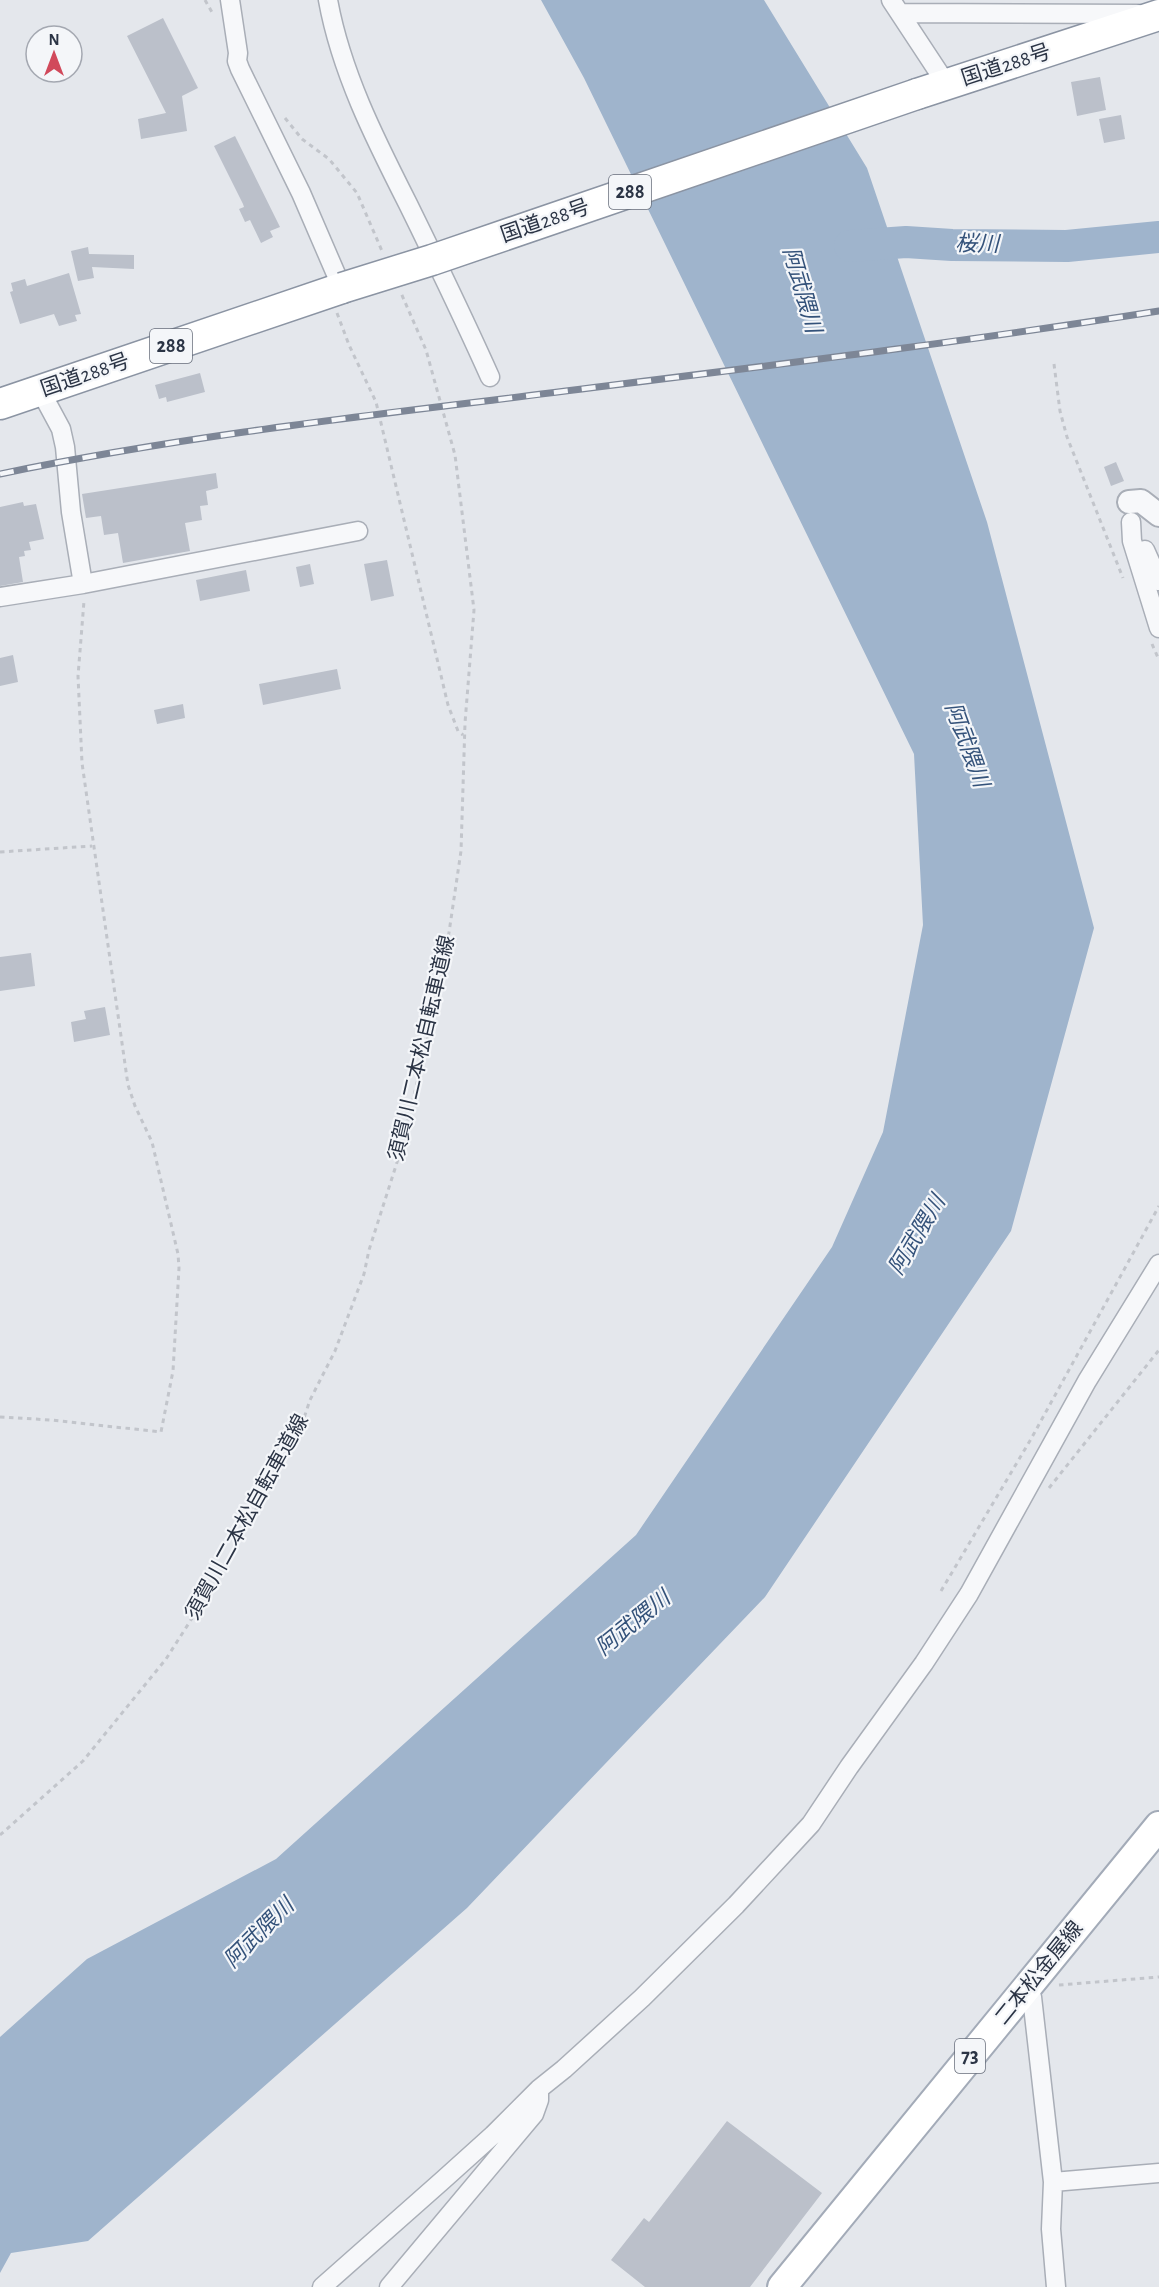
<svg xmlns="http://www.w3.org/2000/svg" width="1159" height="2287" font-family="'Alegreya Sans','Noto Sans JP',sans-serif">
  <style>
    .water { fill: #9fb4cc }
    .lines { fill: none; stroke-linecap: round; stroke-linejoin: round }
    .river { stroke: #9fb4cc; stroke-width: 32 }
    .building { fill: #bbc0ca }
    .minor-casing { stroke: #a9aeb7; stroke-width: 21 }
    .tertiary-casing { stroke: #a9aeb7; stroke-width: 26 }
    .primary-casing { stroke: #a3abb8; stroke-width: 32 }
    .trunk-casing { stroke: #8b94a3; stroke-width: 33 }
    .path { stroke: #c2c5cb; stroke-width: 3; stroke-dasharray: 4.5 4.5; stroke-linecap: butt }
    .minor { stroke: #f7f8fa; stroke-width: 18 }
    .tertiary { stroke: #f7f8fa; stroke-width: 22 }
    .primary { stroke: #fff; stroke-width: 28 }
    .trunk { stroke: #fff; stroke-width: 30 }
    .rail-casing { stroke: #7d8696; stroke-width: 7 }
    .rail { stroke: #f4f6f9; stroke-width: 4.5; stroke-dasharray: 14; stroke-linecap: butt }
    .trunk-bridge-casing { stroke: #8b94a3; stroke-width: 33; stroke-linecap: butt }
    .trunk-bridge { stroke: #fff; stroke-width: 30 }
    .labels { text-anchor: middle; dominant-baseline: central; stroke-width: 4.5; stroke-linejoin: round; paint-order: stroke }
    .shield { fill: #f4f6f9; stroke: #676e7b; stroke-width: 1.5 }
    .shield-label { font-size: 20px; font-weight: bold; fill: #2b3445 }
    .street-label { font-size: 21px; fill: #2b3445; stroke: #f4f6f9 }
    .water-label { font-size: 22px; font-style: italic; fill: #34527a; stroke: #f4f6f9 }
  </style>
  <rect width="100%" height="100%" fill="#e4e7ec"/>
  <path class="water" d="M541,0H764L867,168L987,522L1094,928L1011,1231L765,1597L467,1908L88,2241L11,2253L0,2273V2037L87,1959L276,1859L636,1535L832,1247L883,1132L923,925L914,754L584,78Z"/>
  <g class="lines">
    <path class="river" d="M850,246L906,242L952,245L1067,246L1159,237"/>
  </g>
  <path class="building" d="M163,18L198,88L182,96L187,131L141,139L138,119L166,113L127,36Z
    M1100,77L1106,110L1077,116L1071,82Z
    M1121,115L1125,139L1104,143L1099,119Z
    M235,136L280,227L270,231L273,237L261,243L250,220L245,222L239,209L244,207L243,204L214,146Z
    M88,247L89,254L134,255V269L92,267L94,278L78,281L71,251Z
    M69,273L81,314L75,315L77,321L59,326L54,314L20,324L10,292L13,291L11,283L25,279L27,286Z
    M200,373L205,392L167,402L166,397L159,399L155,385Z
    M1116,462L1124,481L1111,486L1104,467Z
    M216,473L218,488L206,491L208,505L200,506L202,520L185,523L190,551L123,563L118,533L104,535L101,516L86,518L82,494Z
    M23,502L24,506L36,504L44,539L29,542L31,550L24,551L25,556L19,557L23,582L0,586V507Z
    M387,560L394,596L371,601L364,564Z
    M310,564L314,584L300,587L296,567Z
    M246,570L250,591L200,601L196,580Z
    M13,655L18,682L0,686V658Z
    M337,669L341,689L263,705L259,684Z
    M183,704L185,718L157,724L154,710Z
    M31,953L35,986L0,991V957Z
    M105,1007L110,1035L74,1042L71,1022L86,1019L84,1011Z
    M727,2121L822,2193L750,2287H645L611,2260L644,2218L649,2222Z"/>
  <g class="lines">
    <g class="minor-casing">
      <path id="minor" d="M230,0L238,53L237,61L240,69L301,193L342,288
        M328,0C341,72 375,139 408,204C436,261 464,319 490,377
        M891,0L947,85
        M901,13L1139,14
        M40,390L61,429L65,447L71,512L83,584L358,531
        M1131,522L1132,541L1159,628
        M1145,550L1159,581
        M0,597L83,584
        M1026,1988L1032,1997L1053,2182L1051,2229L1056,2287
        M1053,2182L1159,2173
        M322,2287L443,2180L493,2135L539,2089L564,2069L642,1998L736,1905L811,1824L849,1767L924,1663L969,1594L1087,1381L1159,1264
        M389,2287L534,2114L539,2100V2089"/>
    </g>
    <g class="tertiary-casing">
      <path id="tertiary" d="M1129,502L1141,501L1159,515"/>
    </g>
    <g class="primary-casing">
      <path id="primary" d="M782,2287L1159,1826"/>
    </g>
    <g class="trunk-casing">
      <path id="trunk" d="M917,94L1159,15
        M0,404L342,288"/>
    </g>
    <path class="path" d="M205,0L213,14
      M285,118L302,139L329,159L357,193L382,251
      M337,313L349,345L376,402L448,705L458,731L463,735
      M1054,364L1060,411L1067,437L1123,578
      M1152,644L1159,660
      M0,852L92,846
      M0,1417L51,1420L161,1432L173,1371L179,1268L178,1254L152,1142L135,1106L128,1085L82,763L78,676L84,601
      M1049,1488L1159,1350
      M941,1591L1031,1439L1159,1206
      M0,1835L83,1761L166,1659L217,1579L299,1433L310,1400L335,1351L364,1274L369,1250L400,1153L442,980L461,851L465,723L474,610L455,455L426,350L401,293
      M1059,1985L1159,1977"/>
    <use href="#minor" class="minor"/>
    <use href="#tertiary" class="tertiary"/>
    <use href="#primary" class="primary"/>
    <use href="#trunk" class="trunk"/>
    <g class="rail-casing">
      <path id="rail" d="M0,474C163,440 329,420 494,400C716,372 938,346 1159,311"/>
    </g>
    <use href="#rail" class="rail"/>
    <g class="trunk-bridge-casing">
      <path id="trunk-bridge" d="M342,288L432,260L917,94"/>
    </g>
    <use href="#trunk-bridge" class="trunk-bridge"/>
  </g>
  <g class="labels">
    <g class="shield">
      <rect x="609" y="175" width="42" height="34" rx="4.5"/>
      <rect x="150" y="329" width="42" height="34" rx="4.5"/>
      <rect x="955" y="2039" width="30" height="34" rx="4.5"/>
    </g>
    <g class="shield-label">
      <text x="630" y="192">288</text>
      <text x="171" y="346">288</text>
      <text x="970" y="2056">73</text>
    </g>
    <g class="street-label">
      <text transform="translate(1006 65) rotate(-18)">国道288号</text>
      <text transform="translate(545 221) rotate(-19)">国道288号</text>
      <text transform="translate(85 375) rotate(-19)">国道288号</text>
      <text transform="translate(422 1048) rotate(-77)">須賀川二本松自転車道線</text>
      <text transform="translate(247 1517) rotate(-61)">須賀川二本松自転車道線</text>
      <text transform="translate(1039 1973) rotate(-51)">二本松金屋線</text>
    </g>
    <g class="water-label">
      <text transform="translate(977 244) rotate(1)">桜川</text>
      <text transform="translate(802 290) rotate(74)">阿武隈川</text>
      <text transform="translate(967 745) rotate(70)">阿武隈川</text>
      <text transform="translate(917 1235) rotate(-59)">阿武隈川</text>
      <text transform="translate(633 1623) rotate(-39)">阿武隈川</text>
      <text transform="translate(259 1933) rotate(-45)">阿武隈川</text>
    </g>
  </g>
  <g transform="translate(54 54)"><circle r="28" fill="#f4f6f9" stroke="#a4a8b1" stroke-width="1.5"/>
  <path d="M0-4.5L10 22L0 15L-10 22Z" fill="#d1495b"/>
  <text y="-9" font-size="16" font-weight="bold" text-anchor="middle" fill="#2b3445">N</text>
  </g>
</svg>
